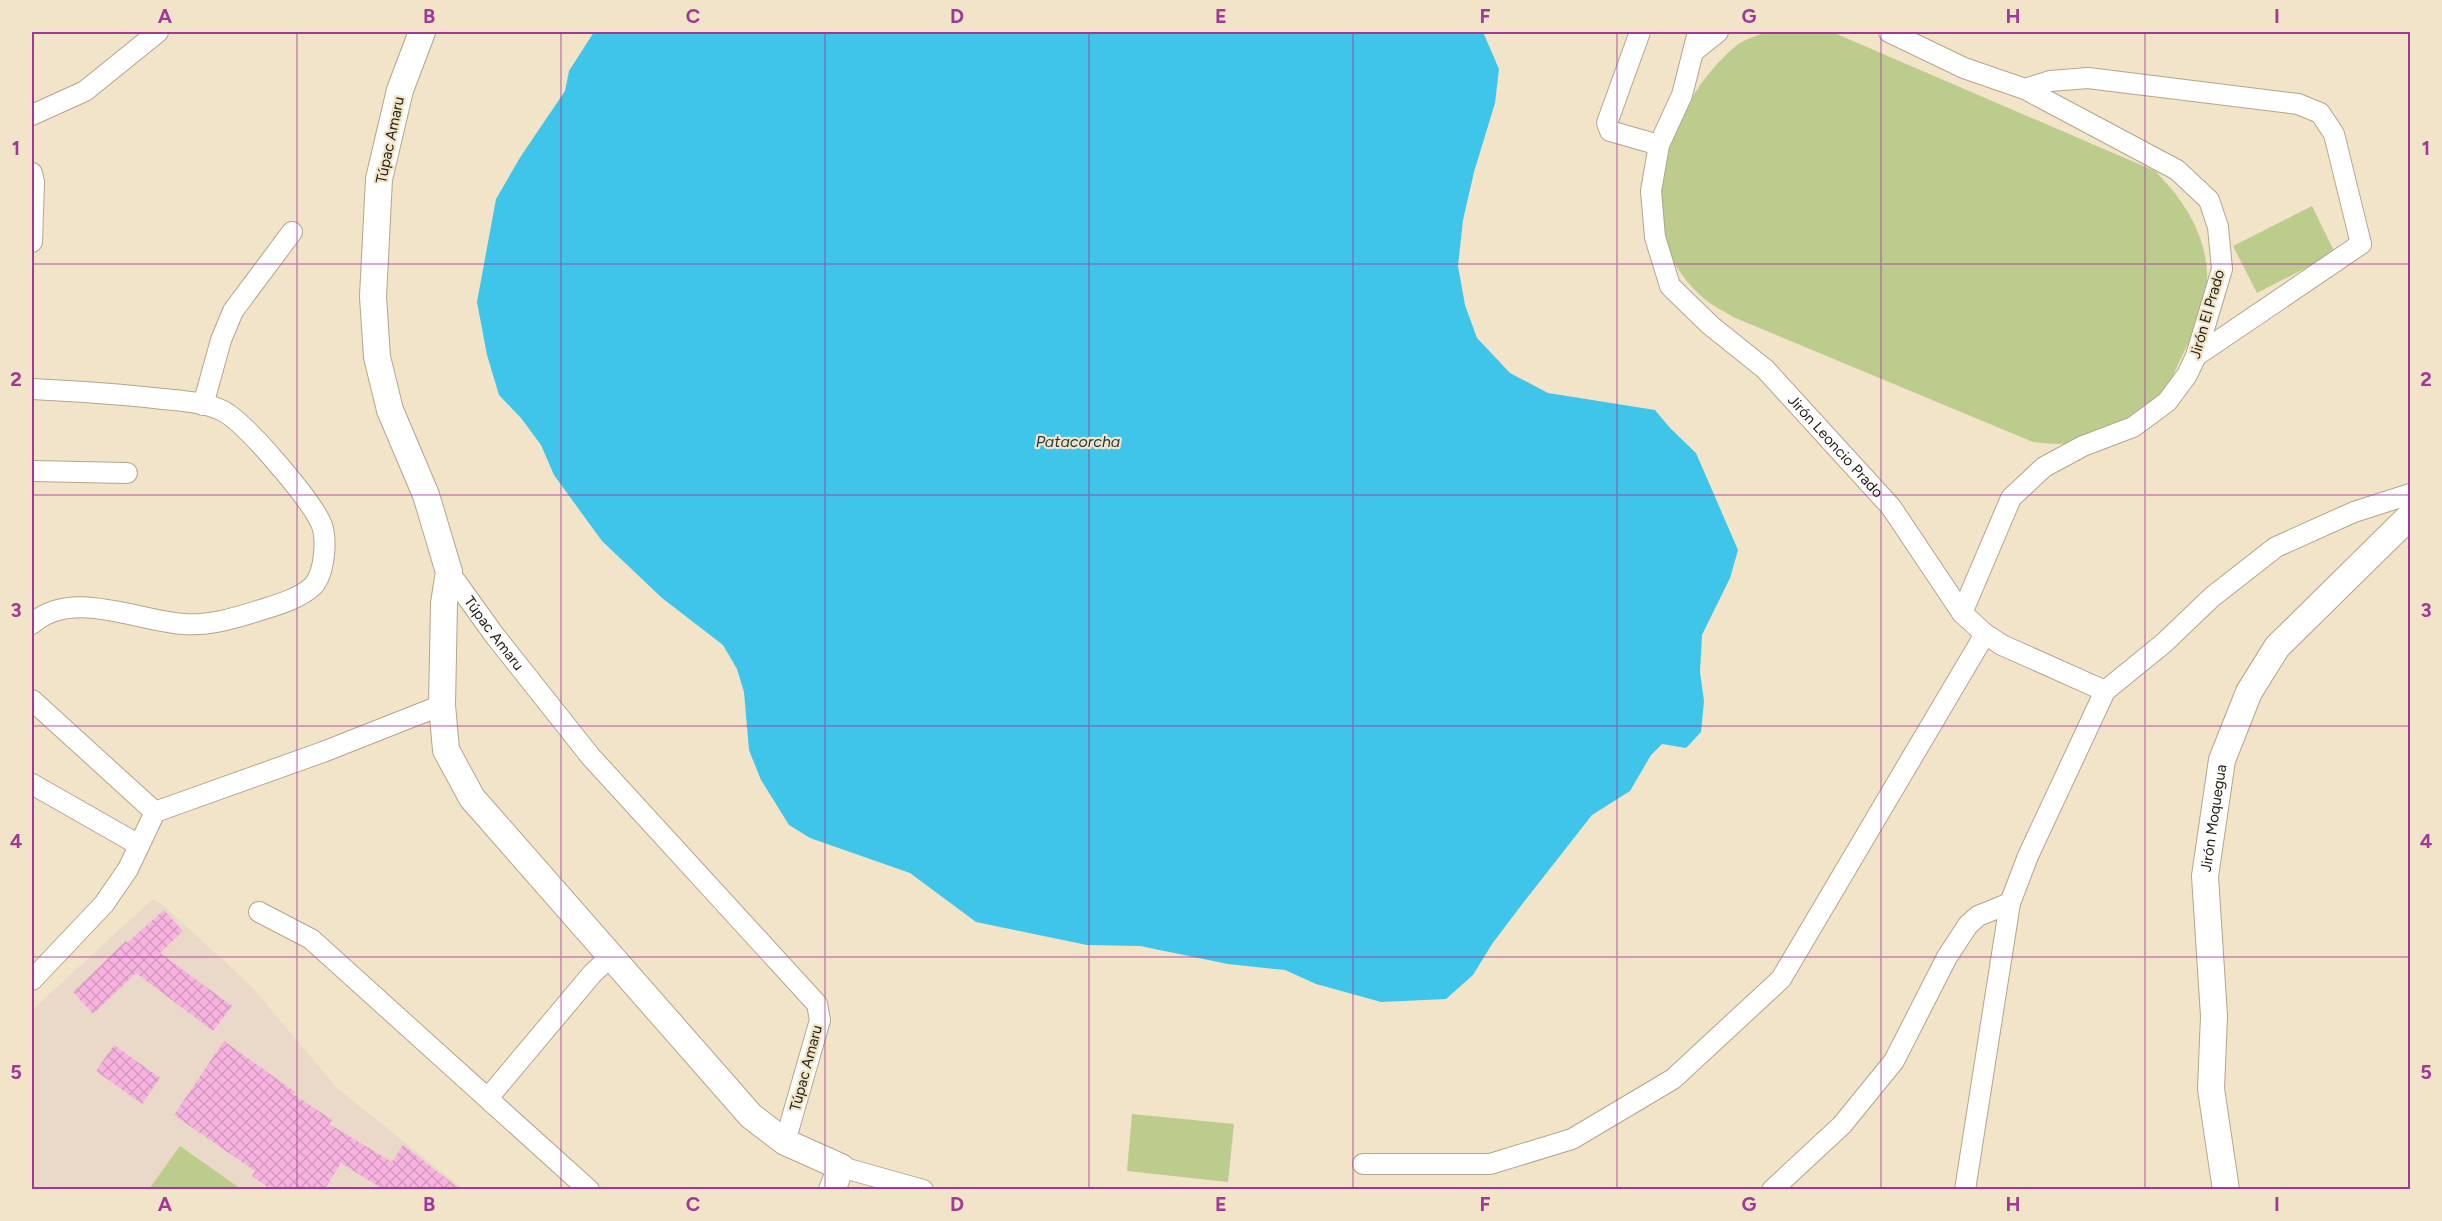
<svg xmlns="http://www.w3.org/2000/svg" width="2442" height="1221" font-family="Figtree,sans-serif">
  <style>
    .education { fill: #ead8c8 }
    .green { fill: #bccc8d }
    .water { fill: #3ec5e9 }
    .building { fill: url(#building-cross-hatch) }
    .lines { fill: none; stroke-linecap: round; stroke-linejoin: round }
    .minor-casing { stroke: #b3a58c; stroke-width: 22 }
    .tertiary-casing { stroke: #b3a58c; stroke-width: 28 }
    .minor { stroke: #fff; stroke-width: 20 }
    .tertiary { stroke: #fff; stroke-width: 26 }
    .grid { fill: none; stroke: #a23798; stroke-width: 1.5; stroke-opacity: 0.55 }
    .labels { text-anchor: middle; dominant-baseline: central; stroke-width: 4.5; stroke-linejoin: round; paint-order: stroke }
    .street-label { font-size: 15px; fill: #221d13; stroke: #f2e4c8 }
    .water-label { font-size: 16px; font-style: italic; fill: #21373e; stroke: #f2e4c8 }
    .neatline { fill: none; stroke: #a23798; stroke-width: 2 }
    .grid-label { font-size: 20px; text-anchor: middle; font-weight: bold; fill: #a23798 }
  </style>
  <defs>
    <pattern id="building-cross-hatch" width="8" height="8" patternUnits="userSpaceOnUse" patternTransform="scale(1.5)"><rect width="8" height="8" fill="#f7b2e0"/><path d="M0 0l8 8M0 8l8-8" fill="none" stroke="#d399bf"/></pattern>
  </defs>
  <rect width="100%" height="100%" fill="#f2e4c8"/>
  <path class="education" d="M153,899L163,905L252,987L337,1088L463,1189H32V1010Z"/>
  <path class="green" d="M1766,32H1832L2155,171C2194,210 2217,255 2203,310C2199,324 2190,339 2184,352C2177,365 2172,380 2164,393C2147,420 2091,443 2060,444C2051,444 2042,443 2033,442L1733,317C1724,311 1714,307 1706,300C1690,288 1672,263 1665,245C1641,179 1685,87 1737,45C1745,39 1757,36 1766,32Z
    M2312,206L2335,253L2257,293L2233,246Z
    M1132,1114L1234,1124L1228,1182L1127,1171Z
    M180,1146L241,1189H149Z"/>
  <path class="water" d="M594,32H1483L1499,69L1495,103L1474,172L1463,220L1458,266L1465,305L1477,338L1510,373L1548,393L1655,410L1670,428L1696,453L1738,550L1730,578L1702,635L1700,672L1704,701L1701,732L1686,748L1662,744L1651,755L1630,791L1592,815L1523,903L1492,944L1473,975L1446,999L1381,1002L1316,984L1285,970L1228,964L1140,946L1087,945L976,922L910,873L810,838L789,825L761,780L749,750L744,692L737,669L723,645L662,598L602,541L554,475L541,445L521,418L499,395L487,355L477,302L496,199L521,156L565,91L569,71Z"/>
  <path class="building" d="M164,910L183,931L160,953L232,1006L213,1031L136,973L93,1014L73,992L126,941L127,943Z
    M224,1041L295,1092L293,1094L332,1120L329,1124L392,1162L403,1145L461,1190H384L341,1163L324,1190H272L252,1176L255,1171L174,1115Z
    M114,1045L160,1078L142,1104L96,1071Z"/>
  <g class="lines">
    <g class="minor-casing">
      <g id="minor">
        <path d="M1640,32L1607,123L1610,131L1659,145"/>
        <path id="s1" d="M1698,32L1682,95L1659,145L1651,191L1655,237L1670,286L1710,325L1765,369L1891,507L1962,613L1985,634L2002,645L2105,691"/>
        <path d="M1889,32L1964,68L2025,89L2177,170L2209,200L2218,227L2222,269L2196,356L2187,375L2167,402L2133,427L2083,446L2044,467L2011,498L1962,613"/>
        <path d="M1693,52L1718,32"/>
        <path d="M2025,89L2050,81L2088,78L2298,104L2320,113L2334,134L2361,244L2196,356"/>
        <path d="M32,115L85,91L158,32"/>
        <path d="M32,173L34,182L32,242"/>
        <path d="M32,389C75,391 119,394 163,399C182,401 203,402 221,410C244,420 308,497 320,521C328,536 325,573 313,586C300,598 280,604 264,609C238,617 212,626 184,624C137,621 71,588 32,624"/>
        <path d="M203,405L221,340L233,311L292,232"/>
        <path d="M32,471L127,473"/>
        <path id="s2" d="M449,572L495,636L591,757L817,1004L820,1020L785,1142"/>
        <path d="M32,700L155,812"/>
        <path d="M32,784L139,845"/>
        <path d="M259,912L311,939L589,1190"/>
        <path d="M32,980L104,904L128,869L155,812L323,752L442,705"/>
        <path d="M488,1098L592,974L611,956"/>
        <path d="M1363,1164H1490L1572,1139L1673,1079L1781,979L1985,634"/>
        <path d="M841,1167L923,1190"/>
        <path d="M1772,1190L1842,1125L1894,1061L1947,957L1968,925L1978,916L2010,903L2028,856L2105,691L2164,643L2212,597L2276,547L2354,512L2410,494"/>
        <path d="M1965,1190L2010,903"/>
      </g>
    </g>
    <g class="tertiary-casing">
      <g id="tertiary">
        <path d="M422,32L400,90L379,179L373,297L377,357L390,410L426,495L449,572L444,603L442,705L446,750L472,798L751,1116L785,1142L841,1167L832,1190"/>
        <path id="s3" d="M2226,1190L2211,1089L2214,1016L2205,876L2222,760L2249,692L2277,647L2410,516"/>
      </g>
    </g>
    <use href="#minor" class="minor"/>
    <use href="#tertiary" class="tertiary"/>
  </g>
  <path class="grid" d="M297,32V1190M561,32V1190M825,32V1190M1089,32V1190M1353,32V1190M1617,32V1190M1881,32V1190M2145,32V1190M32,264H2410M32,495H2410M32,726H2410M32,957H2410"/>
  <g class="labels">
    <g class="street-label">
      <text transform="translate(390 140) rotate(-78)">Túpac Amaru</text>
      <text transform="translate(2207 314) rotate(-74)">Jirón El Prado</text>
      <text stroke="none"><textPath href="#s1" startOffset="495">Jirón Leoncio Prado</textPath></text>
      <text stroke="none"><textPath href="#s2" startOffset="76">Túpac Amaru</textPath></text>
      <text stroke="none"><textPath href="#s3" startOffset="374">Jirón Moquegua</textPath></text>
      <text transform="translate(806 1068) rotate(-75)">Túpac Amaru</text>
    </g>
    <g class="water-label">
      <text x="1078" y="441">Patacorcha</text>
    </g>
  </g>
  <rect width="2442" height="1221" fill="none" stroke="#f2e4c8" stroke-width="66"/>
  <rect x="33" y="33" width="2376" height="1155" class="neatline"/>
  <g class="grid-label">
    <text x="165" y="23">A</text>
    <text x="429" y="23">B</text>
    <text x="693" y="23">C</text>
    <text x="957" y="23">D</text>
    <text x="1221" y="23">E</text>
    <text x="1485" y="23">F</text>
    <text x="1749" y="23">G</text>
    <text x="2013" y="23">H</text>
    <text x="2277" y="23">I</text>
    <text x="16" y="155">1</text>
    <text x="2426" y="155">1</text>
    <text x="16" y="386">2</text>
    <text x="2426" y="386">2</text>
    <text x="16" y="617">3</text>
    <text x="2426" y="617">3</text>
    <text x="16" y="848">4</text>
    <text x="2426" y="848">4</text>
    <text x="16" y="1079">5</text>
    <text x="2426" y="1079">5</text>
    <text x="165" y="1211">A</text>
    <text x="429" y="1211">B</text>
    <text x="693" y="1211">C</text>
    <text x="957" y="1211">D</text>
    <text x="1221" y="1211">E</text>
    <text x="1485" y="1211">F</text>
    <text x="1749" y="1211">G</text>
    <text x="2013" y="1211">H</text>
    <text x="2277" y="1211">I</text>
  </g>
</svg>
